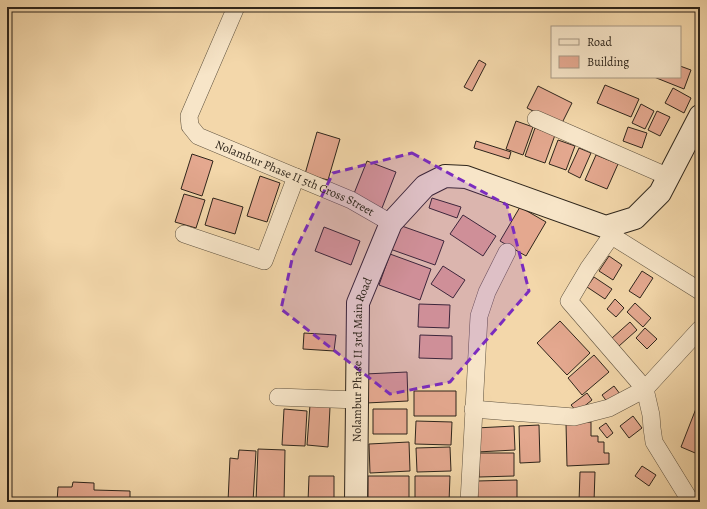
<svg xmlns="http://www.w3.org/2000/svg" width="707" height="509" font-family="Alegreya,serif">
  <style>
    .building { fill: #e4a88f; stroke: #2e251b }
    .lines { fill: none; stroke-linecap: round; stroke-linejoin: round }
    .street-casing { stroke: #5f523f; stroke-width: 18 }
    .secondary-casing { stroke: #2e251b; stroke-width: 24 }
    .street { stroke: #f7e5c8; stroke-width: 17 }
    .secondary { stroke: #f7e5c8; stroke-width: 22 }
    .marked { fill: #7b2cbf; fill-opacity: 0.2; stroke: #7b2cbf; stroke-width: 3; stroke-dasharray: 8 5; stroke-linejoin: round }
    .labels { text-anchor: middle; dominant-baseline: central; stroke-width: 3.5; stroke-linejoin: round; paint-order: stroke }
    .street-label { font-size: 12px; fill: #2e251b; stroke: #f7e5c8 }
  </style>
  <rect width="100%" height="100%" fill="#f3d7aa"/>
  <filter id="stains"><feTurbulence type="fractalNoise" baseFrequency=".005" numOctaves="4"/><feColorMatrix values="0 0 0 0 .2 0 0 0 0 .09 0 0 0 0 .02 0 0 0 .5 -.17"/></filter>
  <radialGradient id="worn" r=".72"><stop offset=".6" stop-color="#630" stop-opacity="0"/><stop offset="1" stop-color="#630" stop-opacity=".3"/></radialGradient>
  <path class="building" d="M479,60L486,64L472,91L464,87Z
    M680,66L691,70L684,89L654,77H680Z
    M605,85L639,99L631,117L597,103Z
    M538,86L572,103L561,125L527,108Z
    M673,88L691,98L684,113L665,103Z
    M641,104L654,111L645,129L632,123Z
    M657,111L670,117L660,136L648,130Z
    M516,121L533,127L523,155L506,149Z
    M628,127L647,133L642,148L623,141Z
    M535,128L555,135L545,163L525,156Z
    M317,132L340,139L328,180L305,174Z
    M558,140L575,146L566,170L549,164Z
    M476,141L511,152L509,159L474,148Z
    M579,148L591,153L580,178L568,172Z
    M192,154L213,161L202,196L181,189Z
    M596,155L618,164L607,189L585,180Z
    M367,161L396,172L382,208L353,196Z
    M260,176L280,183L267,222L247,216Z
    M184,194L205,200L196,228L175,222Z
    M213,198L243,207L235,234L205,225Z
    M432,198L461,207L457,218L429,208Z
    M520,207L546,222L526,256L500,241Z
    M463,215L496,236L483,256L450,234Z
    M399,225L444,241L435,265L390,249Z
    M324,227L360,241L351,265L315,251Z
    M390,254L431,269L420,300L379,285Z
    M609,256L622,265L613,280L599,271Z
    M443,266L465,280L453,298L431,284Z
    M642,271L653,278L640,298L629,291Z
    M594,277L612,289L605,299L587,287Z
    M615,299L624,308L616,317L607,309Z
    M635,303L651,318L643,327L627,312Z
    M419,304L450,305L449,328L418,327Z
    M560,321L590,353L567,375L537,343Z
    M630,322L637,330L619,346L612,338Z
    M645,328L657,339L647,349L636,338Z
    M304,333L336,335L334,351L303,349Z
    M420,335L452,336V359L419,358Z
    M594,355L609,372L582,395L568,378Z
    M407,372L408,401L366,403L365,374Z
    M614,386L620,394L608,403L602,395Z
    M414,391H456V416H414Z
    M587,393L592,400L577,412L571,405Z
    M310,405L330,407L328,447L307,445Z
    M697,406L700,408V455L681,447Z
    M284,409L307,411L305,446L282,445Z
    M373,409H407V434H373Z
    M633,416L642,428L629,438L620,426Z
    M416,421L452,422L451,445L415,444Z
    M591,422V436H598V442H604V453H609V464L567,466L566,423Z
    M606,423L613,433L607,438L599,428Z
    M539,425L540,462L520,463L519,426Z
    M514,426L515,450L477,452L476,428Z
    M409,442L410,471L370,473L369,444Z
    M450,447L451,471L417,472L416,448Z
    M258,449L285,450L284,502H256Z
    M239,450L256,451L253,502H228L230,458L238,459Z
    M479,453H514V476L479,477Z
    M642,466L656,475L649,486L635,476Z
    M580,472H595L594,502H579Z
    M309,476H334V502H308Z
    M368,476H409V501H368Z
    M415,476H450L449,502H415Z
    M517,480V502H478L477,481Z
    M73,482L94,483V490L130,491V502H57L58,487H72Z"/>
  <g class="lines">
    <g class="street-casing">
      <g id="street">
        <path id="s1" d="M236,7L189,116L190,126L198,136L351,200L391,223"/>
        <path d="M536,119L669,177"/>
        <path d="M621,222L588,269L569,301L645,389L651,415L652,428L654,442L691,502"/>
        <path d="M184,234L264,261L296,177"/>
        <path d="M612,236L700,291"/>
        <path d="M278,397L357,400"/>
        <path d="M473,409L574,417L609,408L645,389L700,329"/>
        <path d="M469,502L479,316L487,292L507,252"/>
      </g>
    </g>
    <g class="secondary-casing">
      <g id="secondary">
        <path id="s2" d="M356,502L358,303L391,223L425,186L445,176L466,177L606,227L635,218L660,193L700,116"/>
      </g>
    </g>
    <use href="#street" class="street"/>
    <use href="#secondary" class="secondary"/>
  </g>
  <path class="marked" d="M412,153L507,205L529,291L450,382L390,394L281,309L293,255L333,173Z"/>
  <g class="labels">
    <g class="street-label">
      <text stroke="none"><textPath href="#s1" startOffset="247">Nolambur Phase II 5th Cross Street</textPath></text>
      <text stroke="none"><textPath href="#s2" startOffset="143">Nolambur Phase II 3rd Main Road</textPath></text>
    </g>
  </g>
  <rect width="707" height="509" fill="none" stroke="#f3d7aa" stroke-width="24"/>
  <rect x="8" y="8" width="691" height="493" fill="none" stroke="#2e251b" stroke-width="2"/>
  <rect x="12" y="12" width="683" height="485" fill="none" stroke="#2e251b"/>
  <rect x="551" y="26" width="130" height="52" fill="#f7e5c8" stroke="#a79883"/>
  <rect x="559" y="39" width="20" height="6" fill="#f7e5c8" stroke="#a79883"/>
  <text x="587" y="46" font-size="12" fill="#2e251b">Road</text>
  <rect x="559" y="56" width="20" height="12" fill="#e4a88f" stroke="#a79883"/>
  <text x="587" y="66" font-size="12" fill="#2e251b">Building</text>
  <rect width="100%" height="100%" filter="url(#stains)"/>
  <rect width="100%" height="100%" fill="url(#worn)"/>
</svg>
